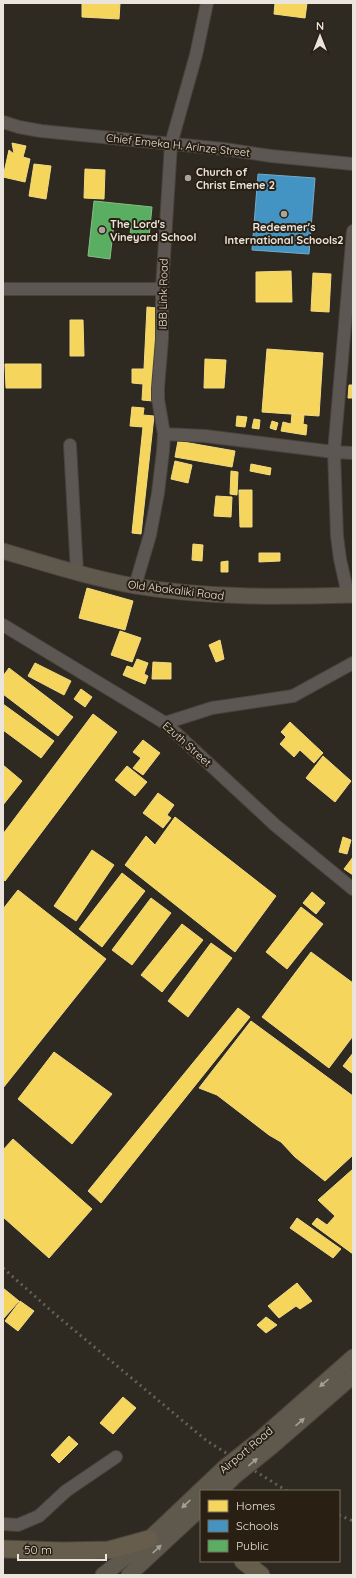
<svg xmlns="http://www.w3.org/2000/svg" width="356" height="1578" font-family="Quicksand,sans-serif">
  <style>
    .homes { fill: #f6d55c; stroke: #f2da82 }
    .schools { fill: #4393c3; stroke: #75abca }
    .public { fill: #5aae61; stroke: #85be86 }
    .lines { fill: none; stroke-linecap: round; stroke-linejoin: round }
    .minor-casing { stroke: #48443d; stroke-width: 14 }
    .major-casing { stroke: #48443d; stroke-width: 17 }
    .highway-casing { stroke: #48443d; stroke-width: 19 }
    .minor { stroke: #5c5752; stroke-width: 12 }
    .major { stroke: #5f584c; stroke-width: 15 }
    .highway { stroke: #665d4c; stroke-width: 17 }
    .rail { stroke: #64615c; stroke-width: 3; stroke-dasharray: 2 4; stroke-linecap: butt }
    .major-bridge-casing { stroke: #48443d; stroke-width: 17; stroke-linecap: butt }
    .major-bridge { stroke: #5f584c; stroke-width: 15 }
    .oneway { fill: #a49e94 }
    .poi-dot { fill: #a8a39b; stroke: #292013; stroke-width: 1.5 }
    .labels { text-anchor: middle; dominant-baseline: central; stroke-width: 4; stroke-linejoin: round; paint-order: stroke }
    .street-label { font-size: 11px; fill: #eae4dc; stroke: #292013 }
    .poi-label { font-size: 11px; font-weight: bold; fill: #eae4dc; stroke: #292013; text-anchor: start }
  </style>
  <rect width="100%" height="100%" fill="#2e2921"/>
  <path class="homes" d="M82,3H120L119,19L82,17Z
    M275,3H307L305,18L274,14Z
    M12,143L26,146L23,157L30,159L25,182L3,177L9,150L14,154Z
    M34,164L51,166L46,199L29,196Z
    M85,169L105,170L104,199L84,198Z
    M291,271L292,302H256V272Z
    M313,273L331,274L329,312L311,311Z
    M147,307L157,308L153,401L142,400L143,384L132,383V369H144Z
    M70,320H83L84,356H70Z
    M267,349L323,353L319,416L262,412Z
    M205,359L226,360L224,388H204Z
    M5,364H41V388H6Z
    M349,385H353V398H348Z
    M132,407L144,408L143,415L154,416L141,534L132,533L143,427L130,426Z
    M292,414L304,415L303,424L307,425L306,435L281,431L283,422L291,424Z
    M237,416L247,417L245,427L236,426Z
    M254,419L260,420L259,429L252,428Z
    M272,421L278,423L276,430L270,428Z
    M178,441L235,451L232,467L175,457Z
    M175,461L192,465L188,483L171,479Z
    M251,464L271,468L270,475L250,471Z
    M231,471L238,472L237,495L230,494Z
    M239,490H252V527H240Z
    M216,496L232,497L231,517L214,516Z
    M193,544L203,545L202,561L192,560Z
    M259,553H280V561L259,562Z
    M228,561V572H221V562Z
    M87,588L133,601L125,630L79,618Z
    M120,631L141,638L132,662L111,655Z
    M220,640L224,659L216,662L209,645Z
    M137,659L148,663L144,674L148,676L145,684L123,675L127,666L133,668Z
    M153,662L171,663V679H152Z
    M35,663L71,681L64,695L28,676Z
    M9,668L73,717L58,736L3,694V676Z
    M81,689L92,697L85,707L74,699Z
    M3,704L54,741L41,758L3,730Z
    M93,714L117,732L5,881L3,879V834Z
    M290,722L323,753L314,763L300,750L294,757L280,744L286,737L281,732Z
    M143,740L160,753L143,775L133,768L141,758L133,752Z
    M323,756L351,781L335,802L306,778Z
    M3,765L22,781L3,805Z
    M127,766L147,782L135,796L115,780Z
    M158,793L174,805L167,815L171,818L163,828L143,813Z
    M175,817L276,896L235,952L125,865L146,836L155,845Z
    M343,837L351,840L347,854L339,852Z
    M92,850L114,865L76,921L54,906Z
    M353,857V875L344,869Z
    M122,873L145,891L102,947L79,929Z
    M18,890L106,959L3,1088V909Z
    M312,892L325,903L316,914L303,903Z
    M151,898L171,913L132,965L112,950Z
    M301,907L323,924L287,969L266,952Z
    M182,924L203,940L162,992L141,975Z
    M211,943L232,958L188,1017L168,1001Z
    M311,952L353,983V1036L329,1068L262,1017Z
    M238,1008L250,1017L101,1203L88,1191Z
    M251,1021L353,1096V1155L325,1181L295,1157L281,1142L269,1135L217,1095L199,1088Z
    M54,1052L112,1094L72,1144L18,1099Z
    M353,1053V1074L343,1066Z
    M13,1139L92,1209L49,1258L3,1217V1150Z
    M353,1169V1254L312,1224L317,1218L327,1225L335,1216L318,1200Z
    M297,1218L341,1249L333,1258L290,1228Z
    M297,1283L312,1301L300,1309L296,1306L279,1318L268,1306Z
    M3,1288L19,1301L4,1318L3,1317Z
    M20,1301L34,1311L18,1331L5,1321Z
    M266,1317L277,1325L266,1333L257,1325Z
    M123,1397L136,1408L113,1434L100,1423Z
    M69,1436L78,1444L59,1463L51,1455Z"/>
  <path class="schools" d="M258,174L315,178L309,254L252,250Z"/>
  <path class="public" d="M94,201L152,207L149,237L130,235L131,225L114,223L110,259L88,256Z"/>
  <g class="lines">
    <g class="minor-casing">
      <path id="minor" d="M3,122L19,127L41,131L224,149L271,156L353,164
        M353,231L334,452L353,453
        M3,289H162
        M164,434L205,436L334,452L337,536L340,559L348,595
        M70,445L77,573
        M135,586L150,535L158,493L163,451L164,434L158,399V388L162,339V289L171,144L196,55L207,3
        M3,625L165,723L275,825L353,889
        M165,723L212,708L293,696L353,663
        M3,1524L18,1525L39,1516L66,1491L116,1457"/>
    </g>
    <g class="major-casing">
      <path id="major" d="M3,551C47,564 90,578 135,586C207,598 280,597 353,595
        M259,1440L353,1357
        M270,1448L353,1376
        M220,1491L235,1476
        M103,1575L149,1539L225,1467
        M129,1575L201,1508"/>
    </g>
    <g class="highway-casing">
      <path id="highway" d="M3,1549L63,1551L109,1550L149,1539
        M243,1561L261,1575"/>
    </g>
    <use href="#minor" class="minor"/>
    <use href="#major" class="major"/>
    <use href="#highway" class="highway"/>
    <path class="rail" d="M3,1268L56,1315L207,1441L287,1491
      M339,1515L353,1521"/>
    <g class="major-bridge-casing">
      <path id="major-bridge" d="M225,1467L259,1440
        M235,1476L270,1448"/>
    </g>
    <use href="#major-bridge" class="major-bridge"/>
  </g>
  <defs><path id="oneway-solid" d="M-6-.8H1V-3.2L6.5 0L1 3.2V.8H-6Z"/></defs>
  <g class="oneway">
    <use href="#oneway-solid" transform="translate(324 1383) rotate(139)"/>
    <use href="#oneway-solid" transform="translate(300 1422) rotate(-41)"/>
    <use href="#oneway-solid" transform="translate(253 1462) rotate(-39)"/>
    <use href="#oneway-solid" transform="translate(186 1504) rotate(137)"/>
    <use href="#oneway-solid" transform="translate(157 1549) rotate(-43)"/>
  </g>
  <g class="poi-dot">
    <circle cx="188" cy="178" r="4"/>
    <circle cx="284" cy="214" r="4"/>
    <circle cx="102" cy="230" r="4"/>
  </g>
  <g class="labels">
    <g class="street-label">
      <text transform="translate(178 145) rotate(6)">Chief Emeka H. Arinze Street</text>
      <text transform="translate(163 294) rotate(-89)">IBB Link Road</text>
      <text transform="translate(176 590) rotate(7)">Old Abakaliki Road</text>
      <text transform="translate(187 744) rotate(42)">Ezuth Street</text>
      <text transform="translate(246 1450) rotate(-40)">Airport Road</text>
    </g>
    <g class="poi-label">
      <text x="196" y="172">Church of<tspan x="196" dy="13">Christ Emene 2</tspan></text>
      <text x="110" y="224">The Lord's<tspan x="110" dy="13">Vineyard School</tspan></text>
      <text x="284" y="227" text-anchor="middle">Redeemer's<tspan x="284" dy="13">International Schools2</tspan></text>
    </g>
  </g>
  <rect width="356" height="1578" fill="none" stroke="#eae4dc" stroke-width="8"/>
  <rect x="200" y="1490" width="140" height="72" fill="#292013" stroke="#766e63"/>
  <rect x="208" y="1500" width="20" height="12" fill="#f6d55c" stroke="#766e63"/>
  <text x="236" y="1510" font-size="12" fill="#eae4dc">Homes</text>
  <rect x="208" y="1520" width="20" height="12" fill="#4393c3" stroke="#766e63"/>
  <text x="236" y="1530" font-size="12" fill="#eae4dc">Schools</text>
  <rect x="208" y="1540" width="20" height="12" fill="#5aae61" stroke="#766e63"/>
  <text x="236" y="1550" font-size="12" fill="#eae4dc">Public</text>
  <g transform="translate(320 36)" stroke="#292013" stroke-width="3" paint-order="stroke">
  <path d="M0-3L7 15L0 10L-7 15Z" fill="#eae4dc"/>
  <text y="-6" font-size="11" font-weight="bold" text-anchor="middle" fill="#eae4dc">N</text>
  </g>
  <path d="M18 1554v6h88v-6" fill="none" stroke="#eae4dc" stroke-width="2"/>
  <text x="24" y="1554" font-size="12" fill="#eae4dc" stroke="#292013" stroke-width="3" paint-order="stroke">50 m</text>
</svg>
